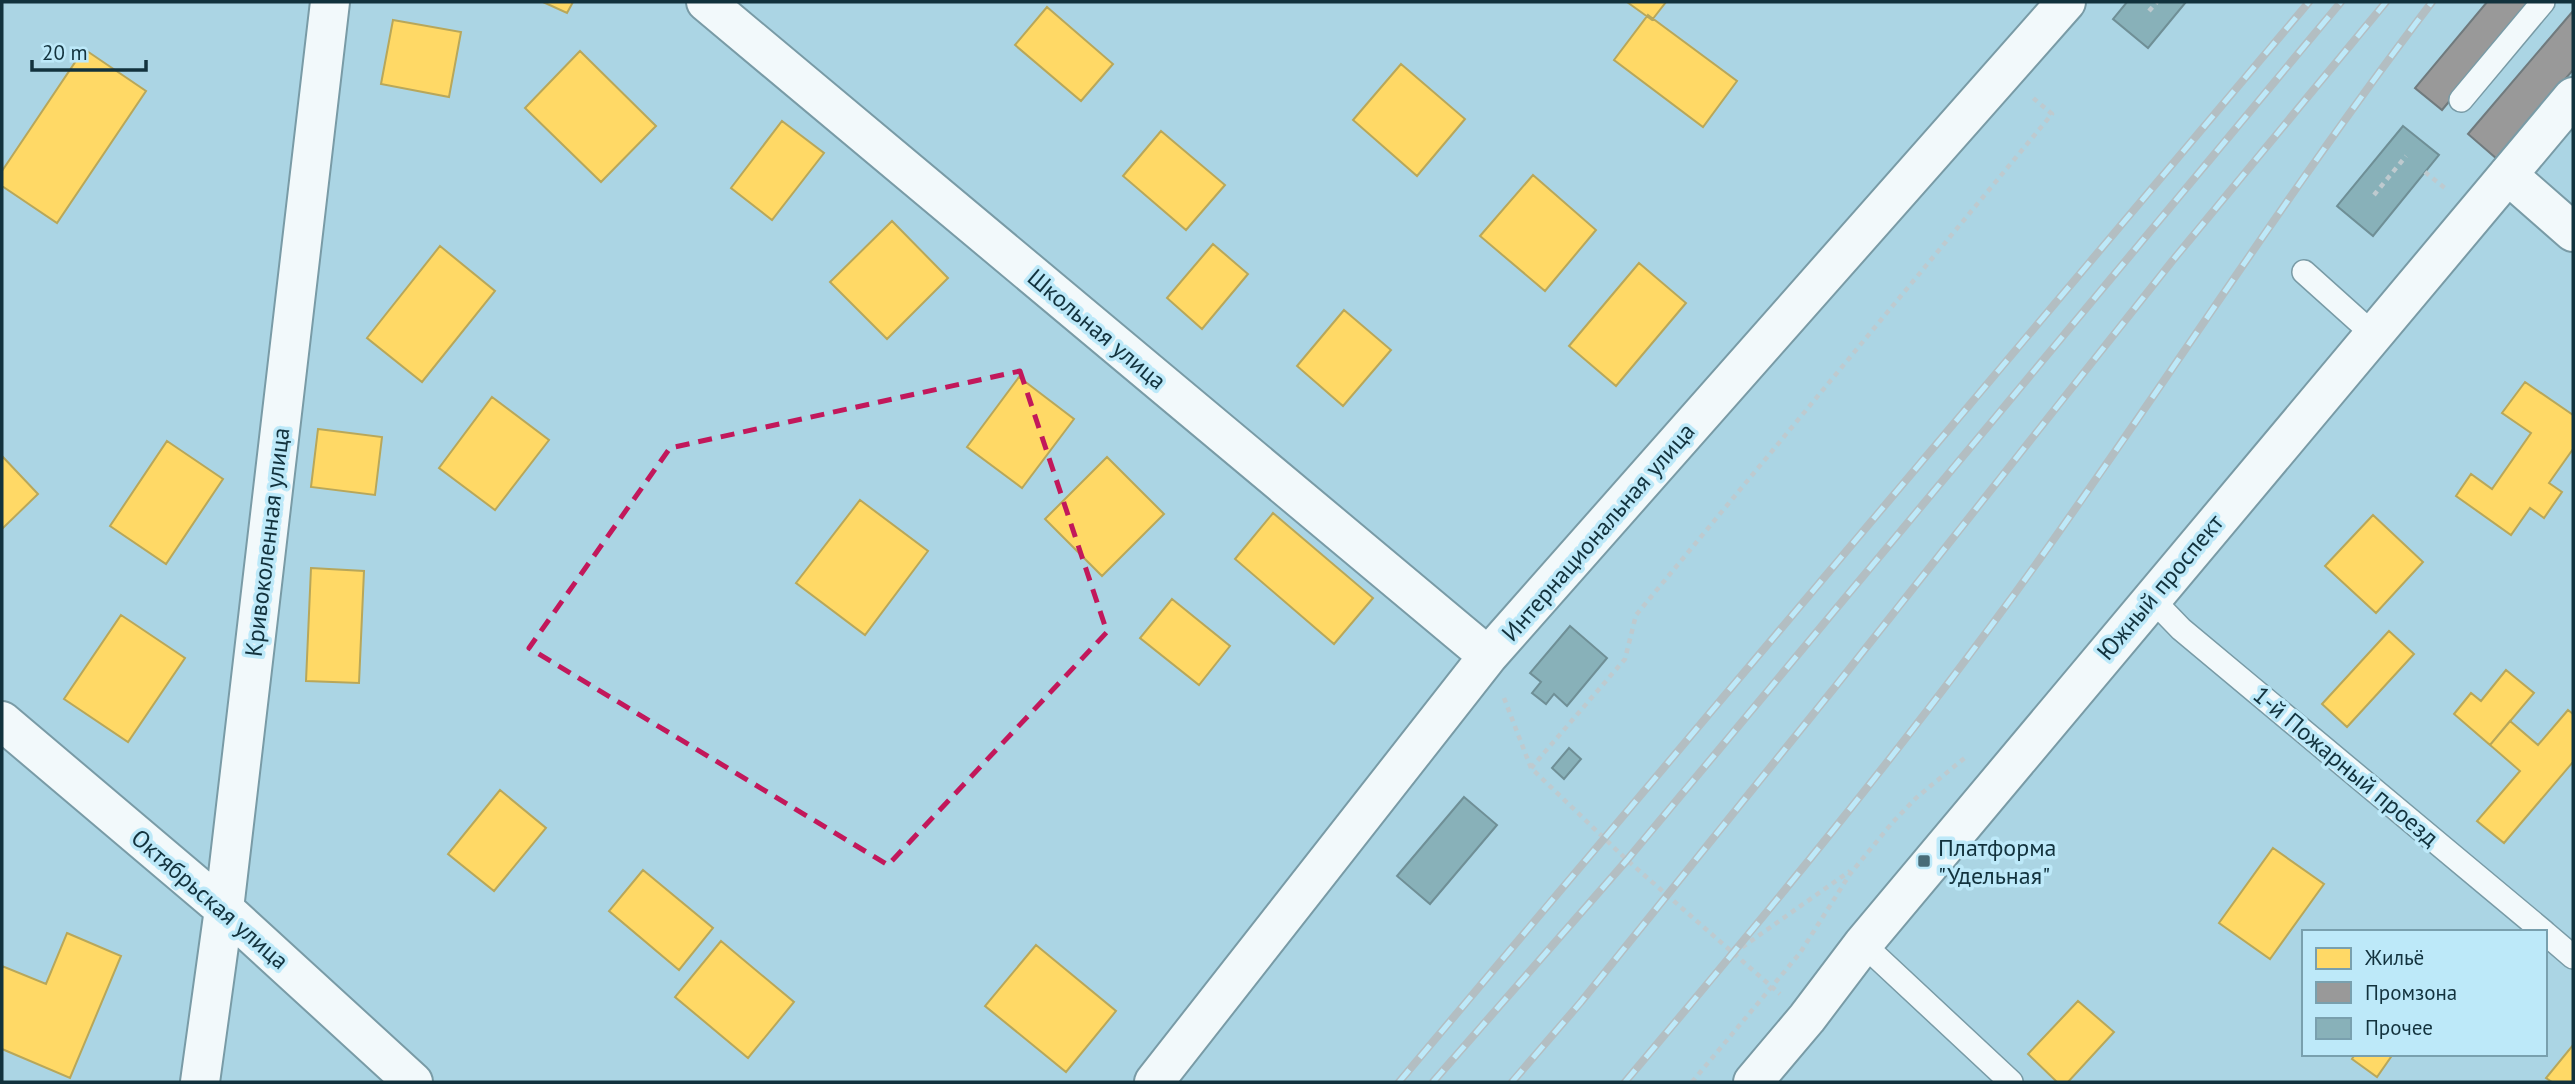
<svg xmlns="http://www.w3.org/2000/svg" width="2575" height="1084" font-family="'PT Sans',sans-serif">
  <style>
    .homes { fill: #ffd966; stroke: #b8a75a; stroke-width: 2 }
    .industry { fill: #999; stroke: #707a7d; stroke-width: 2 }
    .building { fill: #88b1b9; stroke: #6f8f96; stroke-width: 2 }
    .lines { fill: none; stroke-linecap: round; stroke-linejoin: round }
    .lane-casing { stroke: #799ba6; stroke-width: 26 }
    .street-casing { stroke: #799ba6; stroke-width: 42 }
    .secondary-casing { stroke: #799ba6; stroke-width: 42 }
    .path { stroke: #becacf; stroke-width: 4.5; stroke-dasharray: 5 5; stroke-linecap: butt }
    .lane { stroke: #f2f9fb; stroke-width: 23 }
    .street { stroke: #f2f9fb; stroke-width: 38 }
    .secondary { stroke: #f2f9fb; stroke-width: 38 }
    .rail-casing { stroke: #b3bec2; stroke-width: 8 }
    .rail { stroke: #bde9f9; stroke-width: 5; stroke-dasharray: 16; stroke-linecap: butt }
    .marked { fill: none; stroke: #c2185b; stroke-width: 5; stroke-dasharray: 14 9; stroke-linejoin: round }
    .poi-dot { fill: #486b77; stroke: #bde9f9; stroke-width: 2.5 }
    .labels { text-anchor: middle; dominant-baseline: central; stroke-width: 7; stroke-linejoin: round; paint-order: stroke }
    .street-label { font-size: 24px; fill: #12323d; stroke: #bde9f9 }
    .poi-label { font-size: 24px; fill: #12323d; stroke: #bde9f9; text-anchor: start }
  </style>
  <rect width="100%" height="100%" fill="#abd5e4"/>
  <path class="homes" d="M543,2H573L567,13Z
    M1627,2H1666L1652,20Z
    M1047,7L1113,64L1081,101L1015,45Z
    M1648,15L1737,81L1703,127L1614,60Z
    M393,20L461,32L449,97L381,84Z
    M84,49L146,91L57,223L2,186V171Z
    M580,51L656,126L601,182L525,108Z
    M1401,64L1465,119L1417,176L1353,120Z
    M782,121L824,153L772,220L731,188Z
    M1161,131L1225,185L1186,230L1123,176Z
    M1533,175L1596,230L1545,291L1480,236Z
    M892,221L948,278L887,339L830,282Z
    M1213,244L1248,274L1202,329L1167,298Z
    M440,246L495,291L422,382L367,338Z
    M1639,263L1686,303L1616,386L1569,346Z
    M1344,310L1391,350L1343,406L1297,366Z
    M1019,377L1074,419L1022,488L967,447Z
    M2525,382L2573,415V449L2549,483L2562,492L2544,518L2530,508L2511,535L2456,496L2471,474L2492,489L2531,433L2502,413Z
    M492,397L549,440L495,510L439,468Z
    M318,429L382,437L375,495L311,487Z
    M167,441L223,479L166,564L110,526Z
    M2,456L38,494L2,529Z
    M1107,457L1164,514L1102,576L1045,519Z
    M860,500L928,551L865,635L796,583Z
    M1273,513L1373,598L1334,644L1235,559Z
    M2373,515L2423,562L2376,613L2325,566Z
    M311,568L364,571L359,683L306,681Z
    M1172,599L1230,646L1199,685L1140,638Z
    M121,615L185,658L128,742L64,699Z
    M2389,631L2414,654L2347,727L2322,704Z
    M2506,670L2534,693L2490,745L2454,714L2471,693L2481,701Z
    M2568,710L2573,714V762L2504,843L2477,821L2520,771L2490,745L2510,721L2538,745Z
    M500,790L546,828L494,891L448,854Z
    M2273,848L2324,884L2270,959L2219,923Z
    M643,870L713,928L679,970L609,911Z
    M67,933L121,956L70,1078L2,1049V966L46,984Z
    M721,941L794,1002L748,1058L675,997Z
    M1036,945L1116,1011L1066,1072L985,1006Z
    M2078,1001L2114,1032L2068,1082H2057L2028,1054Z
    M2573,1045V1082H2552L2546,1078Z
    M2355,1054H2393L2377,1077L2352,1059Z"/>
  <path class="industry" d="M2487,2H2532L2442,110L2415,88Z
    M2573,11V70L2497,159L2468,134Z"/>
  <path class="building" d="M2127,2H2186L2148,48L2113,19Z
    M2403,126L2439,155L2373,236L2337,206Z
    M1570,626L1607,658L1567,706L1554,694L1546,704L1532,693L1541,682L1530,673Z
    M1569,748L1581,759L1564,779L1552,768Z
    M1464,797L1497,825L1430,904L1397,876Z"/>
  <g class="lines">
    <g class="lane-casing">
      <path id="lane" d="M2461,100L2543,2
        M2304,272L2373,334
        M2151,598L2181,629L2544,932
        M2545,933L2573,957
        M1863,944L2011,1082"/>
    </g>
    <g class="street-casing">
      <path id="street" d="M706,2L1488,656
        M2508,175L2573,232
        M2,721L224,909L413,1082
        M200,1082L224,909L330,2
        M1154,1082L1488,656L2066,2"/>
    </g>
    <g class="secondary-casing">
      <path id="secondary" d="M1753,1082L1807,1018L1863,944L2573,97"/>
    </g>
    <path class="path" d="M2149,11L2157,2
      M2425,172L2446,189
      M2374,195L2406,156
      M1504,698L1531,768L1627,860L1780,994
      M1531,768L1625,659L1636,615L2052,114L2032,97
      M1734,953L1850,871
      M1692,1082L1800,953L1850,874L1892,823L1916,798L1967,756"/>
    <use href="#lane" class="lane"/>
    <use href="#street" class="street"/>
    <use href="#secondary" class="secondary"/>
    <g class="rail-casing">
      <path id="rail" d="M1399,1082L2309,2
        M1433,1082L1627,860L2341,2
        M1512,1082L1581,1002L1835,687L2173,260L2386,2
        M1625,1082C1766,915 1906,745 2034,567C2168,380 2292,185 2432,2"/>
    </g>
    <use href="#rail" class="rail"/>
  </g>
  <path class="marked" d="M1020,371L1107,632L888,865L529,648L670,448Z"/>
  <rect class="poi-dot" x="1917" y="854" width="14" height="14" rx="3.5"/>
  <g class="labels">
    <g class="street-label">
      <text transform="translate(1097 329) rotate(40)">Школьная улица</text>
      <text transform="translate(1598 532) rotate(-49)">Интернациональная улица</text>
      <text transform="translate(267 542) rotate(-83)">Кривоколенная улица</text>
      <text transform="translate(2160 587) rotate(-50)">Южный проспект</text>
      <text transform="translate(2346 766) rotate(40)">1-й Пожарный проезд</text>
      <text transform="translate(210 899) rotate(41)">Октябрьская улица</text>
    </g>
    <g class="poi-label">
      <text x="1938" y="847">Платформа<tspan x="1938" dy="28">"Удельная"</tspan></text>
    </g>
  </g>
  <rect width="2575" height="1084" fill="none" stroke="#12323d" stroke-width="7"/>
  <rect x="2302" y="930" width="245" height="126" fill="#bde9f9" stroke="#79a0ae" stroke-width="2"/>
  <rect x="2316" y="948" width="35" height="21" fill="#ffd966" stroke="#79a0ae" stroke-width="2"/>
  <text x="2365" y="965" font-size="21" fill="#12323d">Жильё</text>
  <rect x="2316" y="982" width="35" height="21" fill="#999999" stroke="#79a0ae" stroke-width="2"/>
  <text x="2365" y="1000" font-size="21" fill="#12323d">Промзона</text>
  <rect x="2316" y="1018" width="35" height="21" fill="#88b1b9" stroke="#79a0ae" stroke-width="2"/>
  <text x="2365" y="1035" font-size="21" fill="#12323d">Прочее</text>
  <path d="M32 60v10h114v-10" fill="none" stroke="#12323d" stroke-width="3.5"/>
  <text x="42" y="60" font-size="21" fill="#12323d" stroke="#bde9f9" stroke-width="5" paint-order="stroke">20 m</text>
</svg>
